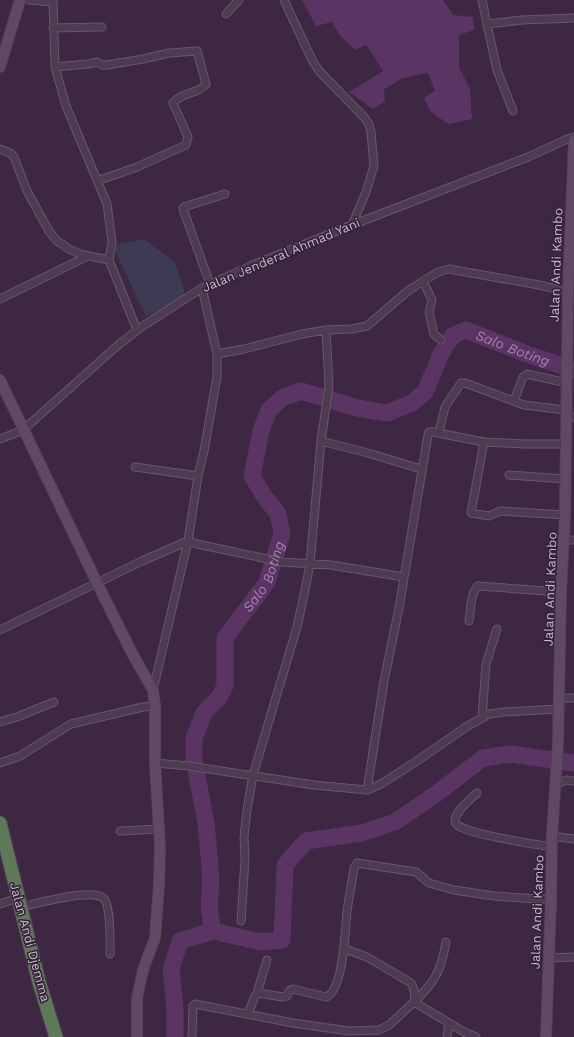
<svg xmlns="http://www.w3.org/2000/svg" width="574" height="1037" font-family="'Work Sans',sans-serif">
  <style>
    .park { fill: #3d3a53 }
    .water { fill: #5a3563 }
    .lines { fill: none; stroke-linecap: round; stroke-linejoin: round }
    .river { stroke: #5a3563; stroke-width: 17 }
    .street-casing { stroke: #69566c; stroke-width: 9 }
    .secondary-casing { stroke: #544258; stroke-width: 12 }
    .highway-casing { stroke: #56435a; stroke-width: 15 }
    .street { stroke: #4e3b52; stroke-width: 7 }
    .secondary { stroke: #614965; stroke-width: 10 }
    .highway { stroke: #5e7858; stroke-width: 13 }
    .labels { text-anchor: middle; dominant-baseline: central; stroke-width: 3; stroke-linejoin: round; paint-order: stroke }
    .street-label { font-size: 13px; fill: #c9b8cc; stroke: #332038 }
    .water-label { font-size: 14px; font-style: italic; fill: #a980b2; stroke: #332038 }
  </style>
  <rect width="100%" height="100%" fill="#3d2743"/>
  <path class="park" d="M144,239L175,262L186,296L146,317L114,248L118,244Z"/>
  <path class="water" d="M302,0H443L453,15L473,17L474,30L459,35V67L470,89L472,119L448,124L430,111L424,98L435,91L428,73L403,78L384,89L385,101L373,109L349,92L383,71L366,45L356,50L341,37L332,22L316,26Z"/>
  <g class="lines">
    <g class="river">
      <path id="s1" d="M213,931L209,908L211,881L209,856L206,823L194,760V738L204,713L208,708L219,698L225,686V638L267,582L282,534L278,514L264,496L252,476L261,431L269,410L282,398L301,391L357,408L387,413L412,403L425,392L442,352L452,336L466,330L527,354L574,370"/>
      <path d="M175,1037V1007L171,969L180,941L213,931L261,942L282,940L285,865L306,841L362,833L395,822L436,794L483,758L511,754L574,763"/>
    </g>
    <g class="street-casing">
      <path id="street" d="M29,0L52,2
        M53,0L55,67L66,106L107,204L112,242L109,260L137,330
        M284,0L313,62L320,72L364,117L369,124L371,132L374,166L366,192L352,225
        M482,0L487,24L522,20L574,18
        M226,14L239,0
        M487,24L497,70L513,111
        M53,28L102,27
        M55,67L88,64L97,62L102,65H107L143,59L169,53L197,51L206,84C199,94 181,92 173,103L188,137L186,145L137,167L97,181
        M0,149L10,153L14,157L27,191L49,231L56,240L69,249L80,254L109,260
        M423,281L432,300L429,312L434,334L441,340
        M210,284L183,209L184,207L225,194
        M0,299L88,256
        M217,354L244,349L302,334L326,330L352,329L367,326L409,290L438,272L449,269L539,285L574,293
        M514,401L523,377L527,374L567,383
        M566,417H574
        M439,432L445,407L461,383H465L524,405L566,410
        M0,439L23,430L117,346L140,328L202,288L255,264L352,225L528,157L565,140L574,137
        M321,441L329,386L326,330
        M484,442L471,513L489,516L500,511L565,515
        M135,467L198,476
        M509,475L565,479
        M564,540H574
        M469,621C471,610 470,594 478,586L561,592
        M0,630L142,561L188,541L197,544L282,562L331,565L404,577
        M153,690L188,541L198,476L204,451L217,377V354L202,288
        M560,698H574
        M482,718L486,664L497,629
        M0,722L17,717L54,702
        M0,763L20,756L71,724L143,707L155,706
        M155,763L189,766L314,785L367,790L381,784L417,761L466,727L489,714L504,712L559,709
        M556,785L566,780L574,781
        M367,790L384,681L399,608L428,435L429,432H433L484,442L525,444H565
        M477,793C470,800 454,812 455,822C456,833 539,845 552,847
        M120,831L159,829
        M552,836L574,839
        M0,904L18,898
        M20,907C35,904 94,887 104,899C111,907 110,943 110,954
        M241,921L245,859L244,837L247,810L253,775L297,627L304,595L310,564L321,441L368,453L421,469
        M345,949L367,957L411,983C415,989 415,995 414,1002C435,982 441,971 446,942
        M549,958L574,957
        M257,993L267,960
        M248,1014L255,996L259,993L283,997L287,996L290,990L293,989L326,997C344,990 345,929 347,911C349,897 352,882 354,868L357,863L416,872L429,883L454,890L494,896L551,900
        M192,1037L193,1006L195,1004L293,1023L349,1031L379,1030L389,1025L414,1002L464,1032L476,1037
        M447,1037L449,1023"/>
    </g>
    <g class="secondary-casing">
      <path id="secondary" d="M0,67L20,0
        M0,380L97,583L133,655L153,690L155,706V763L160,847L159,885L155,938L143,970L137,998V1037
        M546,1037L551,900L552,836L558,743L561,592L565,515L568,291L574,141"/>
    </g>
    <g class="highway-casing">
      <path id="highway" d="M0,823L39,982L56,1037"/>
    </g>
    <use href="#street" class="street"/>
    <use href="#secondary" class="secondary"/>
    <use href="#highway" class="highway"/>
  </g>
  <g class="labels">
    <g class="street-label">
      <text transform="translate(281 255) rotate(-23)">Jalan Jenderal Ahmad Yani</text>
      <text transform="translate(556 265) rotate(-88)">Jalan Andi Kambo</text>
      <text transform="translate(550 589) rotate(-88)">Jalan Andi Kambo</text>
      <text transform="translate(537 912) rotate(-88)">Jalan Andi Kambo</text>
      <text transform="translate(30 942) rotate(75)">Jalan Andi Djemma</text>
    </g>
    <g class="water-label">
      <text stroke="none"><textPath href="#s1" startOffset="858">Salo Boting</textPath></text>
      <text stroke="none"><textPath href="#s1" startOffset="378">Salo Boting</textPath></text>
    </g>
  </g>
</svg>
